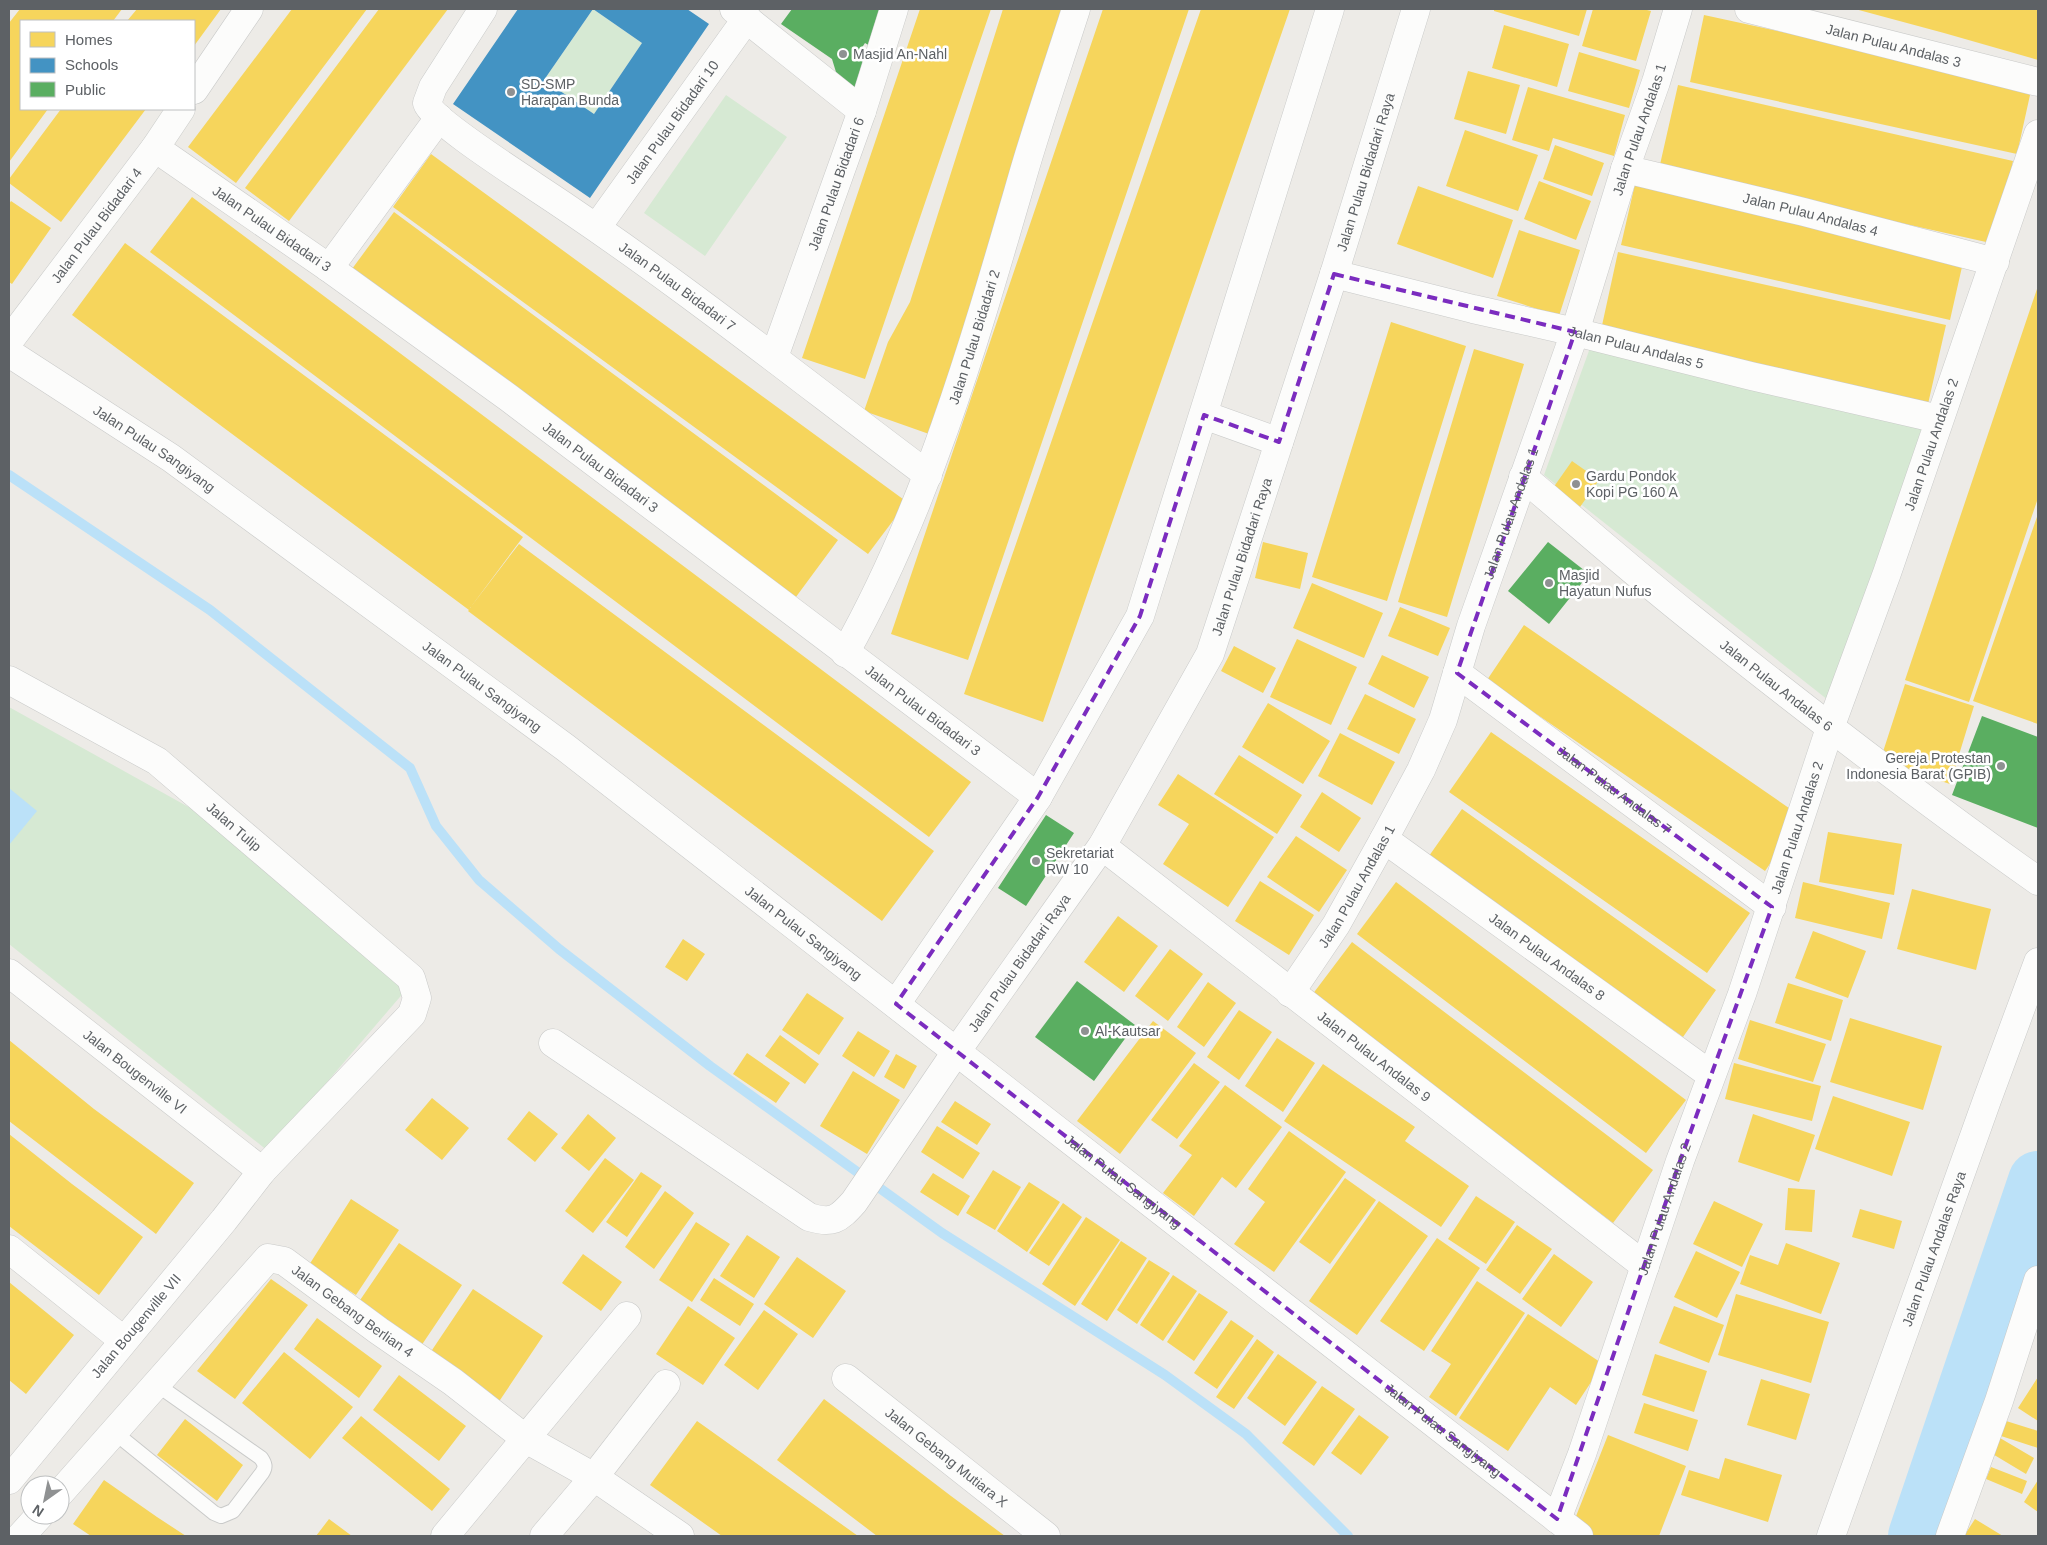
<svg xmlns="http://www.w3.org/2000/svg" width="2047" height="1545" font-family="Helvetica,sans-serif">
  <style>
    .green { fill: #d6e9d3 }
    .water { fill: #bbe1f8 }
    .homes { fill: #f6d55c }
    .schools { fill: #4393c3; fill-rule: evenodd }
    .public { fill: #5aae61 }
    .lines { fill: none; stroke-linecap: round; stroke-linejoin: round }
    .stream { stroke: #bbe1f8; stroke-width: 10 }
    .river { stroke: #bbe1f8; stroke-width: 60 }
    .lane-casing { stroke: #c9cac9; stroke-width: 16 }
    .street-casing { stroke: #c9cac9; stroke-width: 29 }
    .lane { stroke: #fcfcfb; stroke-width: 14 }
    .street { stroke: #fcfcfb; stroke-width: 28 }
    .marked { fill: none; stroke: #7b2cbf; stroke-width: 4; stroke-dasharray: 10 6; stroke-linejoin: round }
    .poi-dot { fill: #8f9192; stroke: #fff; stroke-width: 2 }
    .labels { text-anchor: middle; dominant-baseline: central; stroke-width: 5; stroke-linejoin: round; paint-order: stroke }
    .street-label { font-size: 14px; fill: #5d6165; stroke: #fff }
    .poi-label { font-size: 14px; fill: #5d6165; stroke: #fff; text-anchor: start }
  </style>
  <rect width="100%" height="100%" fill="#edebe7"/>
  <path class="green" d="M593,9L642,43L594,114L544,80Z
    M726,95L787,137L705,256L644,213Z
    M1590,348L1924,427L1828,700L1544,475Z
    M9,707L219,824L417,977L268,1151L9,944Z"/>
  <path class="water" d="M9,788L37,811L9,845Z"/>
  <path class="homes" d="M20,9H122L113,21H21V109H48L9,162V23Z
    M137,9H221L194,46V21H127Z
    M292,9H367L236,183L188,147Z
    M379,9H448L289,221L245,188Z
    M920,9H991L865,379L802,358Z
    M1003,9H1075L929,434L864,411L888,342L910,302Z
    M1103,9H1189L968,660L891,634Z
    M1201,9H1290L1043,722L964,694Z
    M1494,9H1587L1579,36L1494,11Z
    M1593,9H1643L1651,11L1636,61L1582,46Z
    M1855,9H2038V60L1944,33Z
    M1704,15L2032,86L2017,154L1690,82Z
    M1504,25L1569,44L1557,87L1492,68Z
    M1579,52L1640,70L1629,108L1568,91Z
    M1468,71L1520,85L1506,134L1454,119Z
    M1678,85L2013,161L1995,244L1659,169Z
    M1528,87L1625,115L1614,156L1553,138L1549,151L1512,140Z
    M61,109H146L61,222L9,183V179Z
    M1465,130L1538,155L1518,211L1446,186Z
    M1555,145L1604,163L1592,196L1543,179Z
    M431,154L907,502L868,554L393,207Z
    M1539,181L1591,201L1576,240L1524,219Z
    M1635,184L1964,258L1950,320L1621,245Z
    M1418,186L1513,220L1493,278L1397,244Z
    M192,197L971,782L929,837L150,252Z
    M11,201L51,228L12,284L9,282V204Z
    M394,212L838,540L793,601L349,273Z
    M1519,230L1580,250L1559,316L1497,296Z
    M125,243L523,537L470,608L519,544L934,851L882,921L468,611L469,610L72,315Z
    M1618,252L1946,325L1928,404L1601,330Z
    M2038,286V498L1969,702L1905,680Z
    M1391,322L1466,346L1387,601L1312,577Z
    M1474,349L1524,364L1447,617L1398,602Z
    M1572,461L1599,480L1580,507L1553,488Z
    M2038,514V724L1973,701Z
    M1263,542L1308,553L1300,589L1255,578Z
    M1312,583L1383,613L1364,658L1293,628Z
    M1400,607L1450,628L1438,656L1388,636Z
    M1524,625L1802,817L1765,871L1487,680Z
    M1297,639L1357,667L1331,725L1270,697Z
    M1234,646L1276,668L1263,693L1221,671Z
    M1382,655L1429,677L1414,708L1368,684Z
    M1905,684L1974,706L1950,784L1880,761Z
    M1365,694L1416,719L1399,754L1347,729Z
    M1268,703L1330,741L1303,784L1242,747Z
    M1491,732L1750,913L1707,973L1449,792Z
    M1340,733L1395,762L1372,805L1318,776Z
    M1239,755L1302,795L1277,834L1214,794Z
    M1178,774L1274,837L1228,907L1163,864L1189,824L1158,805Z
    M1322,792L1361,818L1339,852L1300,827Z
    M1462,809L1716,990L1683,1037L1429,856Z
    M1828,832L1902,844L1894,895L1819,882Z
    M1296,836L1347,870L1319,912L1267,877Z
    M1260,881L1314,915L1289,955L1235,921Z
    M1396,882L1686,1100L1646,1153L1357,934Z
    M1803,882L1890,903L1882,939L1795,918Z
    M1912,889L1991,909L1976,970L1897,949Z
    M1118,916L1158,946L1124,992L1084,962Z
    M1813,931L1866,951L1848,998L1795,978Z
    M683,939L705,954L687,981L665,967Z
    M1352,942L1653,1170L1613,1223L1312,995Z
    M1170,949L1203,974L1168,1021L1135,996Z
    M1208,982L1236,1003L1204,1047L1177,1027Z
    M1788,983L1843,1000L1831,1041L1775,1023Z
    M807,993L844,1018L819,1055L782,1030Z
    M1239,1010L1272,1032L1239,1080L1207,1057Z
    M1850,1018L1942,1046L1923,1110L1830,1082Z
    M1750,1020L1826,1044L1813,1082L1738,1059Z
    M1153,1021L1196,1053L1120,1154L1077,1121Z
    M858,1031L890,1051L874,1077L842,1056Z
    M780,1035L819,1064L805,1084L765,1056Z
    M1277,1038L1315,1063L1283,1112L1245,1086Z
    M9,1040L94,1109L194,1183L156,1234L9,1121Z
    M747,1053L790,1083L776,1103L733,1074Z
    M896,1054L917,1066L904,1089L884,1077Z
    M1194,1063L1220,1082L1177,1139L1151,1120Z
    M1734,1063L1821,1086L1812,1121L1725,1099Z
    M1323,1064L1415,1127L1405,1141L1469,1186L1441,1227L1284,1121Z
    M853,1071L900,1100L867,1154L820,1126Z
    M1225,1085L1282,1127L1236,1188L1222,1177L1194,1216L1163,1193L1192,1155L1179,1146Z
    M1833,1096L1910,1122L1892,1176L1815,1149Z
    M432,1098L469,1128L442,1160L405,1130Z
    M955,1101L991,1124L977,1145L941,1122Z
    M529,1111L558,1134L535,1162L507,1139Z
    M588,1114L616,1138L589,1171L561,1148Z
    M1753,1114L1815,1135L1799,1182L1738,1162Z
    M937,1126L980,1153L963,1179L921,1152Z
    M1289,1131L1346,1172L1274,1272L1234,1244L1265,1202L1248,1189Z
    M9,1134L72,1184L143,1237L99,1295L9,1226Z
    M605,1158L634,1180L593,1233L565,1211Z
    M993,1170L1021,1187L995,1230L966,1213Z
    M641,1172L662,1186L627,1237L606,1222Z
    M933,1173L970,1196L958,1216L920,1192Z
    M1345,1178L1376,1200L1330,1264L1299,1242Z
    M1029,1182L1060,1202L1027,1252L997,1231Z
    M1788,1188L1815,1190L1812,1232L1785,1230Z
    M665,1191L694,1213L654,1269L625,1247Z
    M1476,1196L1515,1222L1486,1264L1448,1239Z
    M351,1199L399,1230L356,1295L309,1265Z
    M1379,1201L1428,1236L1357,1335L1309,1301Z
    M1714,1201L1763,1224L1742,1267L1693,1244Z
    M1063,1203L1082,1217L1049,1266L1029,1253Z
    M1860,1209L1902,1221L1894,1249L1852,1237Z
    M1086,1217L1120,1240L1075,1306L1042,1284Z
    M696,1222L730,1244L692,1302L659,1280Z
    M1517,1225L1552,1249L1520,1294L1486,1270Z
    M747,1235L780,1257L754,1298L720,1276Z
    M1437,1238L1480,1268L1424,1351L1380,1321Z
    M1121,1241L1147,1258L1107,1321L1081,1304Z
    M399,1243L462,1285L417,1352L354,1309Z
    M1786,1243L1840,1263L1821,1314L1740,1284L1750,1255L1778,1265Z
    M1696,1251L1740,1272L1717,1318L1674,1297Z
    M583,1254L622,1282L601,1311L562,1283Z
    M1554,1254L1593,1282L1561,1327L1522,1299Z
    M797,1257L846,1291L813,1338L764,1304Z
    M1149,1260L1170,1273L1137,1324L1117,1310Z
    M1173,1275L1197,1291L1163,1341L1140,1325Z
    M714,1278L754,1304L740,1326L700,1300Z
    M271,1279L308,1305L235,1399L197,1371Z
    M1477,1281L1525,1313L1456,1416L1429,1397L1451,1364L1431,1351Z
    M9,1282L74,1335L26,1394L9,1380Z
    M473,1289L543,1336L498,1403L428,1356Z
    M1199,1293L1228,1312L1194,1361L1167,1342Z
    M1736,1294L1829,1322L1811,1383L1718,1355Z
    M688,1306L735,1338L703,1385L656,1354Z
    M1674,1306L1724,1325L1709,1363L1659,1343Z
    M764,1310L798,1334L758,1390L724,1365Z
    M1528,1314L1603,1364L1576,1405L1550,1387L1508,1451L1459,1418Z
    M317,1318L382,1366L359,1398L294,1349Z
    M1231,1320L1254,1336L1217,1389L1194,1373Z
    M1257,1339L1274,1352L1234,1409L1216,1397Z
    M284,1352L353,1407L310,1459L242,1403Z
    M1278,1354L1317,1382L1285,1426L1247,1398Z
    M1655,1354L1707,1371L1694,1412L1642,1395Z
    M399,1375L466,1426L439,1461L373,1410Z
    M2038,1377V1421L2018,1408Z
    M1761,1379L1810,1394L1796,1440L1747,1425Z
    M1322,1386L1355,1409L1314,1466L1282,1443Z
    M824,1399L951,1496L1005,1536H877L823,1495L777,1460Z
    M1644,1403L1698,1420L1688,1451L1634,1433Z
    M1359,1415L1389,1437L1361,1475L1331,1453Z
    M361,1416L450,1489L432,1511L342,1438Z
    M185,1419L243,1465L217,1501L157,1455Z
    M2003,1420L2038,1431V1448L1998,1435Z
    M697,1421L858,1536H722L650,1485Z
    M1608,1435L1686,1466L1659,1536H1588L1571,1529Z
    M2000,1438L2034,1458L2026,1474L1991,1453Z
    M1725,1458L1782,1475L1768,1522L1681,1495L1689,1470L1719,1479Z
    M1991,1467L2027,1481L2022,1494L1986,1479Z
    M104,1480L157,1517L186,1536H91L73,1524Z
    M2038,1480V1512L2024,1502Z
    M329,1519L352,1536H316Z
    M1975,1519L2003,1536H1964Z"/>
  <path class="schools" d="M518,9H687L709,24L590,198L453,104ZM593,9L642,43L594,114L544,80Z"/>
  <path class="public" d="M792,9H887L870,46L865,43L861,49L869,73L851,91L839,82L832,59L781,24Z
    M1548,542L1589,574L1549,624L1508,591Z
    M1982,716L2038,737V828L1952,795Z
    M1046,815L1074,833L1026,906L998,888Z
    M1077,981L1135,1025L1094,1081L1035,1037Z"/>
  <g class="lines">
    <path class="stream" d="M9,475L210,610L410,768L436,826L479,880L559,949L710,1066L942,1233L1165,1375L1246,1434L1348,1536"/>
    <path class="river" d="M1918,1536L2038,1181"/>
    <g class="lane-casing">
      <path id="lane" d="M114,1432L214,1513L221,1516L233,1511L262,1473C266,1467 265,1464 261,1458L156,1384"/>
    </g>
    <g class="street-casing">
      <g id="street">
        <path id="s1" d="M483,9L433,87L427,103C432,120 515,173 534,186C670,275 797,377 928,475"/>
        <path d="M734,9L862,111"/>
        <path id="s2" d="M1749,9L2038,82"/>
        <path d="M194,90L249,9"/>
        <path id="s3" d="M155,148L329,268L509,398L1038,797"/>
        <path id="s4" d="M1625,169L1804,212L1995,262"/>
        <path id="s5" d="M597,227L747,18"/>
        <path d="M329,268L439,118"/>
        <path id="s6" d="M1334,274L1473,309L1575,332L1751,376L1939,419"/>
        <path id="s7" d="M9,341L155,148L181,109"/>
        <path id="s8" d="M9,353L171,458L566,748L1579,1536"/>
        <path id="s9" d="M774,357L862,111L894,9"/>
        <path d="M1204,415L1279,442"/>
        <path id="s10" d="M1523,477C1579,524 1634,573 1691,618C1805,709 1920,798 2038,881"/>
        <path id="s11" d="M845,653C930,502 977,333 1025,168C1041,114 1059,62 1076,9"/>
        <path id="s12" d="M1457,673L1772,907"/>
        <path id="s13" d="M9,680L157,761L411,978L417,998L412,1014L262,1171L224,1220L9,1480"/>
        <path id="s14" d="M1384,839L1711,1075"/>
        <path id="s15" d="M1102,846L1645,1266"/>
        <path id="s16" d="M9,973L262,1171"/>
        <path id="s17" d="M1290,993L1336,925L1384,839L1421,770L1443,720L1471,626L1575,332L1625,169L1656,82L1678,9"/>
        <path d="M896,1004L1038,797L1140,616L1330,9"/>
        <path id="s18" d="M553,1043L809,1217C832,1224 838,1220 854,1202L956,1052L1102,846L1210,654L1334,274L1416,9"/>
        <path d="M9,1249L123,1340"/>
        <path id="s19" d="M846,1378L1046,1536"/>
        <path id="s20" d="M60,1493L268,1258L284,1261L379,1331L453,1382L526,1439L594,1477L680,1536"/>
        <path id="s21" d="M1557,1519L1582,1454L1680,1161L1742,994L1830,728L1887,573L2038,134"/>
        <path d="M21,1536L40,1515"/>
        <path d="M445,1536L627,1316"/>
        <path d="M544,1536L594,1477L666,1384"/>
        <path id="s22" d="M1831,1536L1987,1100L2038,962"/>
        <path d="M1950,1536L1999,1401L2038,1280"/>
      </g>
    </g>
    <use href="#lane" class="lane"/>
    <use href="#street" class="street"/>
  </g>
  <path class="marked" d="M1334,274L1575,332L1457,673L1772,907L1680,1161L1557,1519L896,1004L1038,797L1140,616L1204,415L1279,442Z"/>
  <g class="poi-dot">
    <circle cx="843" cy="54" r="5"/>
    <circle cx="511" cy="92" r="5"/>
    <circle cx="1576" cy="484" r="5"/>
    <circle cx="1549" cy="583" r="5"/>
    <circle cx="2001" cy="766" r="5"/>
    <circle cx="1036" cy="861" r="5"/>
    <circle cx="1085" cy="1031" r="5"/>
  </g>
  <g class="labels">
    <g class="street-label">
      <text stroke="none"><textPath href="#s2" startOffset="149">Jalan Pulau Andalas 3</textPath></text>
      <text stroke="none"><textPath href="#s5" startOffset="129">Jalan Pulau Bidadari 10</textPath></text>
      <text stroke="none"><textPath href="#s17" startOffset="936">Jalan Pulau Andalas 1</textPath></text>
      <text stroke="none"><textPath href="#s18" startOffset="1522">Jalan Pulau Bidadari Raya</textPath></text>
      <text stroke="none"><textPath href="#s9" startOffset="184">Jalan Pulau Bidadari 6</textPath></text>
      <text stroke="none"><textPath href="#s4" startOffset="191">Jalan Pulau Andalas 4</textPath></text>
      <text stroke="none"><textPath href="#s7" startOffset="145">Jalan Pulau Bidadari 4</textPath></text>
      <text stroke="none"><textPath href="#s3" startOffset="142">Jalan Pulau Bidadari 3</textPath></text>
      <text stroke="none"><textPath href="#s1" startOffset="421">Jalan Pulau Bidadari 7</textPath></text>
      <text stroke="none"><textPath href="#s11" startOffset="342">Jalan Pulau Bidadari 2</textPath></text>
      <text stroke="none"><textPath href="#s6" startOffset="311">Jalan Pulau Andalas 5</textPath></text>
      <text stroke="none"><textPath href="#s21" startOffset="1138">Jalan Pulau Andalas 2</textPath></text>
      <text stroke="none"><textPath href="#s8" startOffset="174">Jalan Pulau Sangiyang</textPath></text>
      <text stroke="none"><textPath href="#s3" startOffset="548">Jalan Pulau Bidadari 3</textPath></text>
      <text stroke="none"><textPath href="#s17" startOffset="531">Jalan Pulau Andalas 1</textPath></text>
      <text stroke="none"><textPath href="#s18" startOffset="1118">Jalan Pulau Bidadari Raya</textPath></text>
      <text stroke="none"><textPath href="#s10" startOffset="328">Jalan Pulau Andalas 6</textPath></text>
      <text stroke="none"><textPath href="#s8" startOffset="579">Jalan Pulau Sangiyang</textPath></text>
      <text stroke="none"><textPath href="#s3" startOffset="952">Jalan Pulau Bidadari 3</textPath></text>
      <text stroke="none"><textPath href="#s12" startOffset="196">Jalan Pulau Andalas 7</textPath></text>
      <text stroke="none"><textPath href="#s13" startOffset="270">Jalan Tulip</textPath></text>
      <text stroke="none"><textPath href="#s21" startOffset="732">Jalan Pulau Andalas 2</textPath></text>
      <text stroke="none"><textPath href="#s17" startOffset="126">Jalan Pulau Andalas 1</textPath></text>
      <text stroke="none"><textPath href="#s8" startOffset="984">Jalan Pulau Sangiyang</textPath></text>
      <text stroke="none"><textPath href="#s14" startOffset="201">Jalan Pulau Andalas 8</textPath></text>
      <text stroke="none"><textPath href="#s18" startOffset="652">Jalan Pulau Bidadari Raya</textPath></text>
      <text stroke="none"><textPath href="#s15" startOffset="344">Jalan Pulau Andalas 9</textPath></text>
      <text stroke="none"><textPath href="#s16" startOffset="160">Jalan Bougenville VI</textPath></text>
      <text stroke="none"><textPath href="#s8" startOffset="1389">Jalan Pulau Sangiyang</textPath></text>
      <text stroke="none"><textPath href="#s21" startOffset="328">Jalan Pulau Andalas 2</textPath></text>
      <text stroke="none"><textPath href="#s22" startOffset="305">Jalan Pulau Andalas Raya</textPath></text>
      <text stroke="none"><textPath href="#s20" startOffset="415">Jalan Gebang Berlian 4</textPath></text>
      <text transform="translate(136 1326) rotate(-50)">Jalan Bougenville VII</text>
      <text stroke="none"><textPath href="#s8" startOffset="1794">Jalan Pulau Sangiyang</textPath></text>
      <text stroke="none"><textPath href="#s19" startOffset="128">Jalan Gebang Mutiara X</textPath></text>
    </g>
    <g class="poi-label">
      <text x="853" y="54">Masjid An-Nahl</text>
      <text x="521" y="84">SD-SMP<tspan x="521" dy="16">Harapan Bunda</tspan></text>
      <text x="1586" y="476">Gardu Pondok<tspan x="1586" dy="16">Kopi PG 160 A</tspan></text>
      <text x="1559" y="575">Masjid<tspan x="1559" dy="16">Hayatun Nufus</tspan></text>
      <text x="1991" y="758" text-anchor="end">Gereja Protestan<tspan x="1991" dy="16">Indonesia Barat (GPIB)</tspan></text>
      <text x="1046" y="853">Sekretariat<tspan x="1046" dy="16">RW 10</tspan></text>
      <text x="1095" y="1031">Al-Kautsar</text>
    </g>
  </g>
  <rect width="2047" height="1545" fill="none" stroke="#5d6165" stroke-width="20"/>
  <rect x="20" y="20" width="175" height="90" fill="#ffffff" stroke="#bec0c1"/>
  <rect x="30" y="32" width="25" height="15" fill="#f6d55c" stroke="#bec0c1"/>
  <text x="65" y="45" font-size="15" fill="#5d6165">Homes</text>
  <rect x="30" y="58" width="25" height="15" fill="#4393c3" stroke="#bec0c1"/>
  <text x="65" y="70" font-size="15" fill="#5d6165">Schools</text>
  <rect x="30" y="82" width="25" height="15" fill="#5aae61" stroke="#bec0c1"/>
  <text x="65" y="95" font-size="15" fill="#5d6165">Public</text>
  <g transform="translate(45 1500) rotate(213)"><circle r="24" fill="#ffffff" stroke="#bec0c1"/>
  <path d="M0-4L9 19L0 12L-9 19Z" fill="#8f9192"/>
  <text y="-8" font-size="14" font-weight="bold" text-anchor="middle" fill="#5d6165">N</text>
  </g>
</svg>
